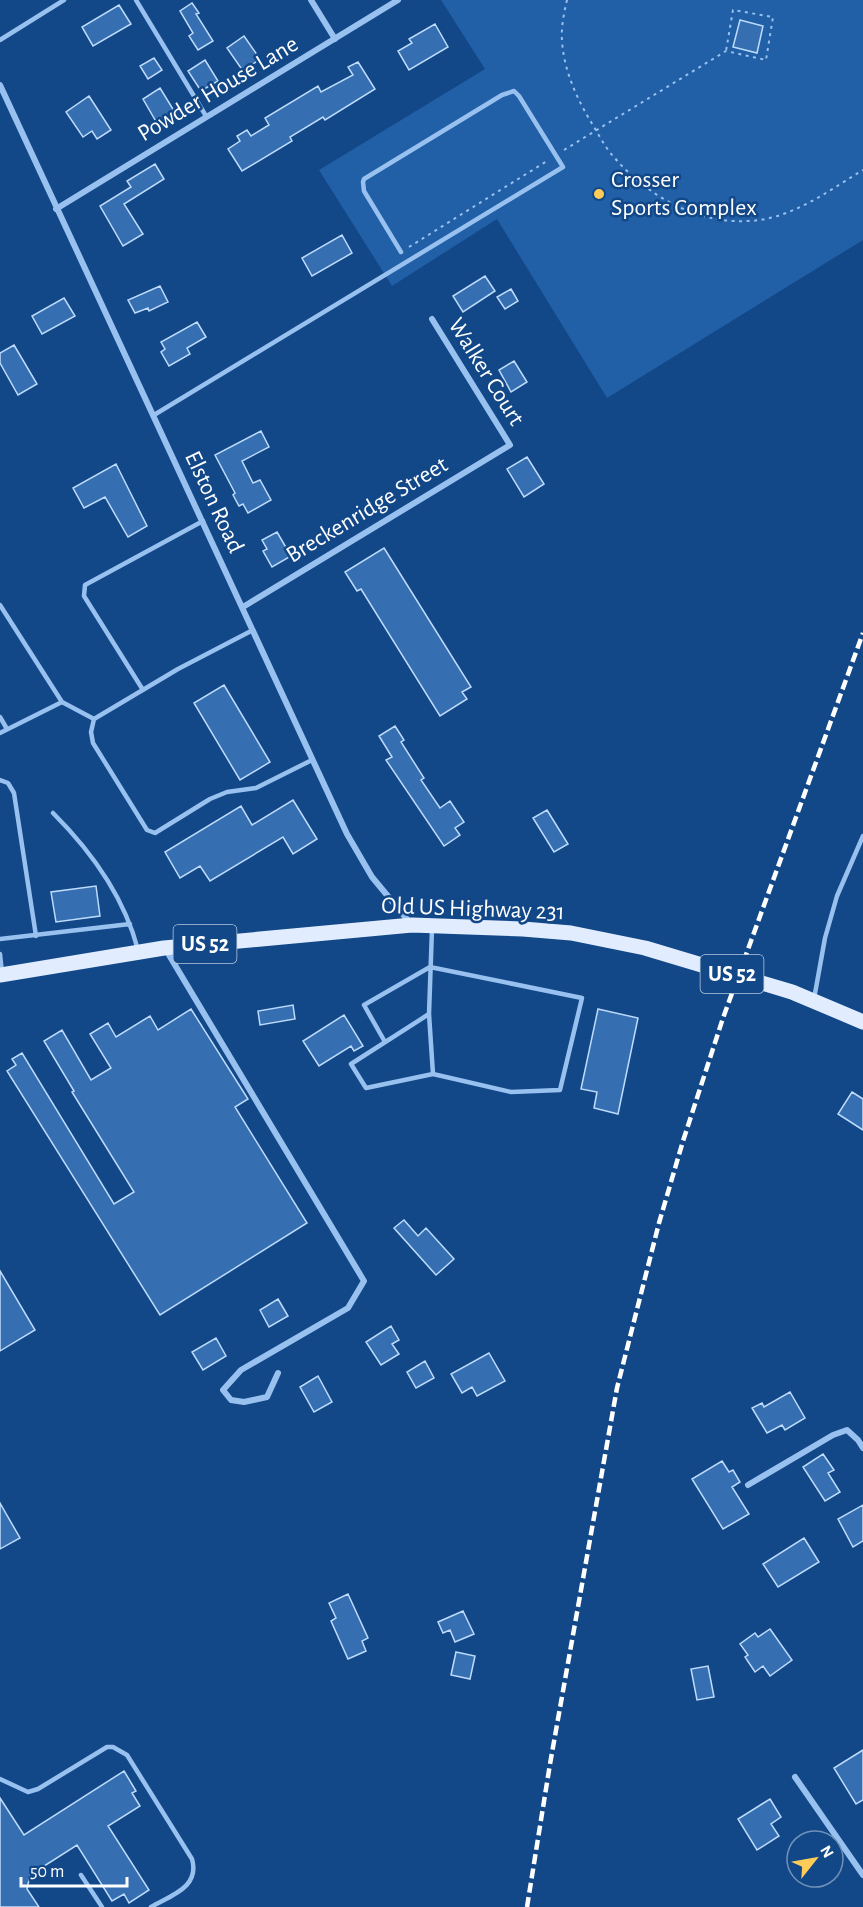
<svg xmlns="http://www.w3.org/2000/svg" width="863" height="1907" font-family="'Alegreya Sans',sans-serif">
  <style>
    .green { fill: #215fa7 }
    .building { fill: #366fb1; stroke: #bedbfc; stroke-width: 1.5 }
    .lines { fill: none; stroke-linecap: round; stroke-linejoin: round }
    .path { stroke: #98c1f0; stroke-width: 2; stroke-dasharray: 3 4.5; stroke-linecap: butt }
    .lane { stroke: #98c1f0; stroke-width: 4.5 }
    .street { stroke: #98c1f0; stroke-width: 6 }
    .primary { stroke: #e1edff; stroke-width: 15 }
    .rail { stroke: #fff; stroke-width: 4.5; stroke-dasharray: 10 4.5; stroke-linecap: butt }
    .poi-dot { fill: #ffcc57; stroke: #124888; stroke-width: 2 }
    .labels { text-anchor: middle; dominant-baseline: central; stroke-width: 5; stroke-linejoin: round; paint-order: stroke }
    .shield { fill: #124888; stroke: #b8c8db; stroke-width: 1.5 }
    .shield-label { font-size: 22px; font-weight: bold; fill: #fff }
    .street-label { font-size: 24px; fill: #fff; stroke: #124888 }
    .poi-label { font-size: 24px; fill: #fff; stroke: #124888; text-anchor: start }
  </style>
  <rect width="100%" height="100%" fill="#124888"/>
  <path class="green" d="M441,0H863V240L607,398L497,219L392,286L319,170L485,69Z"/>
  <path class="building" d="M192,3L199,13L196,14L213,41L198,50L189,36L193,33L180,11Z
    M119,5L131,24L93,46L82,27Z
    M740,20L763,26L757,53L733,47Z
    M435,24L448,47L409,70L398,51L412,43L409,39Z
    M244,36L260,59L243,71L227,48Z
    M154,58L162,70L148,79L140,66Z
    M205,60L218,81L201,91L188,71Z
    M358,62L375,89L325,120L323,117L290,137L292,141L242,171L228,149L240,141L237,136L247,130L251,136L269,125L265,118L318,86L321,92L353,75L348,67Z
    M160,88L176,114L158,125L143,99Z
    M89,96L111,130L97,139L92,131L83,137L66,112Z
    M155,164L164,179L124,204L143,234L123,246L100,206L131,187L127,181Z
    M342,235L352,253L312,276L302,258Z
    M485,276L495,291L463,312L453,296Z
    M160,286L168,302L149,311L148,308L135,313L128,300Z
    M511,289L518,301L505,309L497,297Z
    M64,298L75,316L42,334L32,316Z
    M197,322L206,337L187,348L190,354L169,366L161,352L165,349L161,342Z
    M14,345L37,384L18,395L0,363V353Z
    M514,361L527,382L511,392L499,370Z
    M261,431L269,447L242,461L253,483L260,480L271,500L248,513L243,504L239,506L233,495L235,493L215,455Z
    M527,457L544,484L524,497L507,469Z
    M116,464L147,526L128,537L105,497L84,508L73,488Z
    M277,532L291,556L272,567L263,551L267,549L262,540Z
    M384,548L471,687L462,692L467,699L440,716L361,589L357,591L345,572Z
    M224,685L270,762L240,780L194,703Z
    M395,726L404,740L401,742L424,778L421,780L440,808L450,801L464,822L455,828L460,835L444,846L386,760L392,757L379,736Z
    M293,800L317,839L293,854L283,837L210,881L200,866L180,878L165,852L241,806L252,825Z
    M547,810L568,844L554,852L533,818Z
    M96,886L100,916L56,922L51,892Z
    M293,1005L295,1019L260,1025L258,1011Z
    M191,1009L248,1099L235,1107L307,1223L160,1315L7,1071L16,1065L12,1059L22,1053L114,1204L134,1192L72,1092L74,1091L44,1041L62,1030L91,1080L111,1068L90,1034L108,1023L116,1037L150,1016L158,1030Z
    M598,1009L638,1018L618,1114L594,1108L597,1092L581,1089Z
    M344,1015L363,1046L354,1051L351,1046L319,1066L303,1041Z
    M852,1092L863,1099V1130L838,1114Z
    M404,1220L418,1236L426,1228L454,1259L436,1275L394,1228Z
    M0,1271L35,1330L0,1351Z
    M278,1299L288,1316L269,1327L260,1310Z
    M391,1326L399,1340L392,1344L399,1354L381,1365L366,1342Z
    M216,1338L226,1356L203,1370L192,1352Z
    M489,1353L505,1381L477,1396L472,1387L462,1393L451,1374Z
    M425,1361L434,1378L416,1388L407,1372Z
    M318,1376L332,1402L314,1412L300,1387Z
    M790,1392L805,1418L785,1430L782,1425L767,1433L752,1408L762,1403L764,1407Z
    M823,1454L834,1470L828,1473L840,1492L825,1501L803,1467Z
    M722,1461L729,1472L733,1470L740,1482L732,1487L749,1514L723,1529L692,1479Z
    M0,1503L20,1538L0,1549Z
    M863,1505V1541L853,1547L838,1519Z
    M804,1538L819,1562L778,1587L763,1564Z
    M348,1594L368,1638L362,1641L366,1651L348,1659L331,1621L336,1618L329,1603Z
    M463,1611L474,1634L455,1642L450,1630L443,1633L438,1622Z
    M770,1629L792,1660L770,1676L763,1666L755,1672L745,1657L748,1655L740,1644L755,1633L758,1637Z
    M456,1652L475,1656L470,1679L451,1675Z
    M708,1666L714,1697L697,1700L691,1669Z
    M863,1750V1800L856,1804L834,1768Z
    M124,1771L136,1791L132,1793L140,1806L108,1826L149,1890L129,1903L124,1894L112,1901L77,1845L30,1875L27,1889L39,1907H0V1798L24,1835Z
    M770,1799L781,1817L771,1824L779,1836L757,1850L738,1819Z"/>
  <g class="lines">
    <path class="path" d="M567,0C564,13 561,27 562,41C564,70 576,97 591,122C598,133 604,146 613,156C646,195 696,224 748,221C790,220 828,191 863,170
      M564,150L726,51L766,60L773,17L733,10L726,51
      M409,247L547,161"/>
    <path class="lane" d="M136,0L206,116
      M0,40L64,0
      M154,415L563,167L519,96L514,91L502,95L364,179L363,182L364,191L401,252
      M0,605L62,702L94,719
      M253,630L178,669L94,719L91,732L93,743L147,830L155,833L210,799L227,792L256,788L312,760
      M143,690L84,596L85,585L203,521
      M0,717L7,729
      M0,733L62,702
      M0,780L8,783L14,793L36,936
      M53,813C92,852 124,896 138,950
      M432,929L429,1014L433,1074
      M0,939L130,924
      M0,954L2,973
      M814,999L825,938L837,896L863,836
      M385,1042L364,1005L430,967L582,998L560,1090L511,1092L433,1074L366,1088L351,1064L429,1014
      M0,1779L28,1792L38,1789L107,1747H113L127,1755L192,1859C200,1887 172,1895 151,1907
      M81,1875L102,1907"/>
    <path class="street" d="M311,0L335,39
      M0,85L347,834L372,877L411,924
      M56,209L398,0
      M243,607L510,445L432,319
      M166,950L364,1281L348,1308L241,1370L223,1390L231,1400L244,1402L267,1397L278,1373
      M748,1485L833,1435L847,1430L858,1440L863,1448
      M795,1777L863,1875"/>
    <path class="primary" d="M0,975L164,948L412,925L523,929L571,933L645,948L792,992L863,1022"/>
    <path class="rail" d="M527,1907L550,1764L617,1388L659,1223L683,1141L723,1018L863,633"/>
  </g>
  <circle class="poi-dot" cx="599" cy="194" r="6"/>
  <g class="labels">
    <g class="shield">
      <rect x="173.5" y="925" width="63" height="38" rx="4.5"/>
      <rect x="700.5" y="955" width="63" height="38" rx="4.5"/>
    </g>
    <g class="shield-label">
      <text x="205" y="944">US 52</text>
      <text x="732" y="974">US 52</text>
    </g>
    <g class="street-label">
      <text transform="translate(218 89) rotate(-31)">Powder House Lane</text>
      <text transform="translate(486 372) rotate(58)">Walker Court</text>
      <text transform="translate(214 502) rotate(65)">Elston Road</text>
      <text transform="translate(367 510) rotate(-31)">Breckenridge Street</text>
      <text transform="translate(473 909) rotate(2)">Old US Highway 231</text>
    </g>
    <g class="poi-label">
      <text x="611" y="180">Crosser<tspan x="611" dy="28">Sports Complex</tspan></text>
    </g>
  </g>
  <g transform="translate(815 1859) rotate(59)"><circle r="28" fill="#124888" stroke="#7191b8" stroke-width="1.5"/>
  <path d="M0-4.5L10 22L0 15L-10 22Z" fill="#ffcc57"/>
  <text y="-9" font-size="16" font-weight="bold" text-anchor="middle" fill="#ffffff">N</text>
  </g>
  <path d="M21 1877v9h106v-9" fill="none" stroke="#ffffff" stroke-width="3"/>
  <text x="30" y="1877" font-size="18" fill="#ffffff" stroke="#124888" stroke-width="4.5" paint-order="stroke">50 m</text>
</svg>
